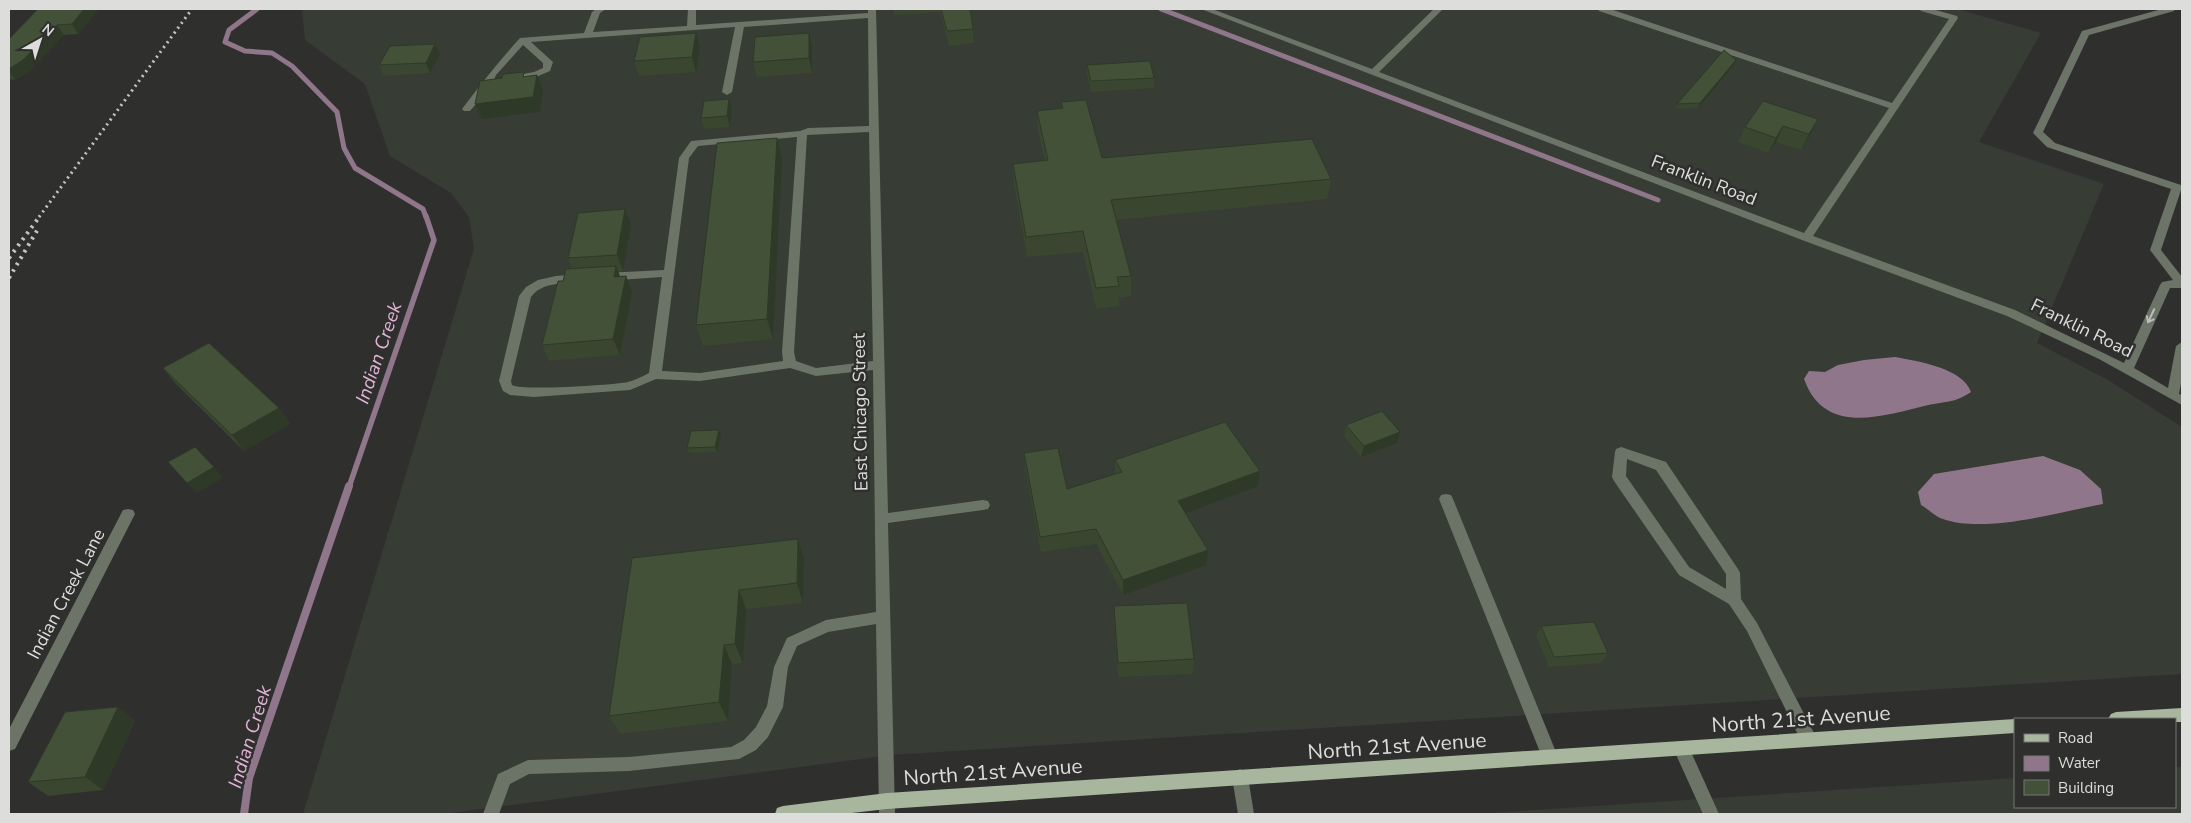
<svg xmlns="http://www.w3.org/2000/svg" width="2191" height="823" font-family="'Nunito Sans',sans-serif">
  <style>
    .built { fill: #373c34 }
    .water { fill: #90768b }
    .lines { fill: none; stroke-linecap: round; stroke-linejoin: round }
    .stream-far2 { stroke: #90768b; stroke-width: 5 }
    .stream-far1 { stroke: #90768b; stroke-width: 5.5 }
    .stream { stroke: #90768b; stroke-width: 8 }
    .minor { fill: #6c7367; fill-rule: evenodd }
    .major { fill: #a8b69e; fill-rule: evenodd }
    .rail-far1 { stroke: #c5c6c4; stroke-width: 3; stroke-dasharray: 2 4; stroke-linecap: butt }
    .rail { stroke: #c5c6c4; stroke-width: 4; stroke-dasharray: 2.5 5; stroke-linecap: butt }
    .wall { fill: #3a4630 }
    .shaded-wall { fill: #2f3927 }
    .building { fill: #435138; stroke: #2f3927 }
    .oneway { stroke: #bbbeb9 }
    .labels { text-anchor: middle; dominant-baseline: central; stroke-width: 5; stroke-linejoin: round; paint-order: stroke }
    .street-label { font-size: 18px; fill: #dddedc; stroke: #2f302e }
    .water-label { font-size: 19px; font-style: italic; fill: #e2b3d8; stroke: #2f302e }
    .near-street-label { font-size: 21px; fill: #dddedc; stroke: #2f302e }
  </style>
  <rect width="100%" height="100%" fill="#2f302e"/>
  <path class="built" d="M302,9H1957L2041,33L1979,142L2104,184L2037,343L2108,380L2182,427V674L891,755L443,814H303L474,249L469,217L451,193L390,156L365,84L305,40Z
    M2175,767H2182V814H1475L2015,778V807H2175Z"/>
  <path class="water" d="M1895,357C1917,361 1963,368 1971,392C1954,404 1943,401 1924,406C1880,417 1824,435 1804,379L1809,371L1825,372L1838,365L1864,360Z
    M2043,456L2080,470L2101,489L2103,504C2060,512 1984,534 1943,519C1936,517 1928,509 1921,505L1918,492L1934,474Z"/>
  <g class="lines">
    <path class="stream-far2" d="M257,9L229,30L225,42L245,51L272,53L292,66L337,112L344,148L355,168L423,209L426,217
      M1161,9L1658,200"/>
    <path class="stream-far1" d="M349,487L434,240L426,216"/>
    <path class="stream" d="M244,814L249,778L349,486"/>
    <path class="minor" d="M596,9H606L600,13L593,32L687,26L688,9H696V25L868,13V9H876L888,513L983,500L988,501L990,505L988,509L983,510L888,523L895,814H879L876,624L828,632L797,646L788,667L783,707L768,737L756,750L739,759L629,771L529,774L510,784L499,814H483L498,774L528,760L629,757L731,747L744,740L756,727L767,706L774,667L787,638L826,620L876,612L873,370L816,376L790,368L700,381L656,379L630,390L534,397L510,395L503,391L499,381L519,296L526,287L538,280L556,276L579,274L585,278C575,289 547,276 531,297L511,381L512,385C522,391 614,385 628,382C635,380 643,376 649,373L662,277L604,281L598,277L604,273L664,270L679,158L691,141L800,131L808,128L869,126L868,18L744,27L732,92L727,95L722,92L735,27L531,42L553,62L550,71L536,77L506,81V77L534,72L543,68V63L523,45L496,75L492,85L470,111H464L462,109C481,84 499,61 520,38L584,33L592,12ZM869,132L873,361L816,368L796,361L794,352L807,135ZM797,137L782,352L783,361L700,373L662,371L689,158L698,146Z
      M1201,9H1212L1372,69L1434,9H1443L1379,72L1804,233L1889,108L1599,11L1598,9H1610L1892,103L1949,19L1921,11L1920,9H1932L1957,16L1958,18L1813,236L2015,310L2124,363L2160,285L2162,282L2173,280L2150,250L2171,189L2047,147L2033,133L2082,31L2162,9H2175L2174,11L2089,35L2043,132L2055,143L2181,185L2182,187L2161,250L2182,277V288H2170L2134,368L2168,388L2176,346L2182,342V378L2179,394L2182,395V405L2099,359L2007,316L1802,240Z
      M1621,447L1666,462L1738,569L1740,573L1741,599L1757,623L1815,735L1817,740L1815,745L1809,747L1803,745L1747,631L1729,604L1679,575L1614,481L1612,477L1615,452L1616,449ZM1627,459L1656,470L1726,574V589L1689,567L1626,476Z
      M1446,494L1451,495L1453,499L1558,757L1556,762L1550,764L1544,762L1542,757L1439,499L1441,495Z
      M128,509L133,510L135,514L15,749L9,751V729L123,510Z
      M1681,741L1687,743L1719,814H1703L1673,748L1675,743Z
      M1240,769L1246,772L1248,777L1254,814H1238L1232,777L1234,772Z"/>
    <path class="major" d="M2182,708V722H2175V719H2108L2111,714L2116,712Z
      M2015,719V733L887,809L843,814H775L777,808L783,806L887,793Z"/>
    <path class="rail-far1" d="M39,217L192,9"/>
    <path class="rail" d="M9,258L40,216
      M9,278L38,229"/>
  </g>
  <path class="wall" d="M38,9H99L78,34L64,35L31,70L15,80L9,79V39Z
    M893,9H970L974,43L949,46L940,12L894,15Z
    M435,44L440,54L430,73L384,76L379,65Z
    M700,48L696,72L639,76L634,61Z
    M812,48V73L757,77L753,62Z
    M1736,60L1734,65L1698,108L1675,109L1677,104Z
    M1087,65L1154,78V88L1091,92L1087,75Z
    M1763,101L1810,135L1801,150L1776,142L1768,153L1738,142L1745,127Z
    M1061,102L1102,158L1331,179L1327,199L1116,220L1131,276V296L1119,298V306L1096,309L1083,252L1027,257L1014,184L1013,164L1045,161L1038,131L1037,111L1061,109Z
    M732,109L730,127L704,129L701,118Z
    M777,138L782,159L773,339L703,346L696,325Z
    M625,209L631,225L623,271H618L620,276H626L632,292L620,355L549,361L542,345L563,281L572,268L568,258Z
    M163,368L279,408L290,424L244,451L176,384Z
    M1346,425L1397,443L1361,457L1344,436Z
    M719,430L721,435L717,452L689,453L687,448Z
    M1024,453L1067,489L1115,474V460L1260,471L1258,486L1185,513L1206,565L1123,595L1096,544L1041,552L1025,468Z
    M798,539L804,559L803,603L746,609L743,663L732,664L728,721L620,734L609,716L632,558Z
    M1114,606L1194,659L1193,674L1118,677L1114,621Z
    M1541,626L1608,653L1602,663L1549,667L1536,636Z
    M118,707L135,721L103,790L48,796L28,782Z"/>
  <path class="shaded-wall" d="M84,9H99L78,34L72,24Z
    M57,25L64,35L31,70L15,80L9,71V69Z
    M696,33L700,48L696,72L692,57Z
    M809,33L812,48V73L809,58Z
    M435,44L440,54L430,73L426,63Z
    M1736,60L1734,65L1698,108L1700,103Z
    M537,75L543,91L540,112L482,119L475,104Z
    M729,99L732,109L730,127L727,116Z
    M1818,119L1810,135L1801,150L1809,134Z
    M1783,126L1776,142L1768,153L1776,138Z
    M777,138L782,159L773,339L767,319Z
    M625,209L631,225L623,271L617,255Z
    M616,266L622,282L614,277Z
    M626,276L632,292L620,355L613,339Z
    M279,408L290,424L244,451L232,435Z
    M719,430L721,435L717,452L715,447Z
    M1400,432L1397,443L1361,457L1364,446Z
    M214,467L223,478L197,493L187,483Z
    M1260,471L1258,486L1176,517L1178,501Z
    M798,539L804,559L803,603L797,583Z
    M1208,550L1206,565L1123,595V580Z
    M739,590L746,609L743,663L735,644Z
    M724,645L732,664L728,721L719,702Z
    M118,707L135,721L103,790L85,777Z"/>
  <path class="building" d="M38,9H84L72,24L57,25L23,60L9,69V39Z
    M941,9H970L973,29L947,31Z
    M696,33L692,57L634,61L640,37Z
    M809,33V58L753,62L755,37Z
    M435,44L426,63L379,65L390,46Z
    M1724,50L1736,60L1700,103L1677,104Z
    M1150,61L1154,78L1091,81L1087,65Z
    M524,72L523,77L537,75L533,97L475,104L480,81L502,78L503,74Z
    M729,99L727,116L701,118L704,101Z
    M1086,100L1102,158L1312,139L1331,179L1111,200L1131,276L1117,277L1119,286L1096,288L1083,231L1026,237L1013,164L1048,160L1037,111L1063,108L1061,102Z
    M1763,101L1818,119L1809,134L1783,126L1776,138L1745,127Z
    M777,138L767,319L696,325L717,143Z
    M625,209L617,255L568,258L578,213Z
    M616,266L614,277L626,276L613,339L542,345L558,281H563L566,269Z
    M209,343L279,408L232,435L163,368Z
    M1382,411L1400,432L1364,446L1346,425Z
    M1225,422L1260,471L1178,501L1208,550L1123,580L1096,529L1040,537L1024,453L1058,448L1067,489L1122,472L1115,460Z
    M719,430L715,447L687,448L691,431Z
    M195,447L214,467L187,483L168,462Z
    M798,539L797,583L739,590L735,644L724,645L719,702L609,716L632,558Z
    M1187,603L1194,659L1118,663L1114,606Z
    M1594,622L1608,653L1554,657L1541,626Z
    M118,707L85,777L28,782L65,712Z"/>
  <defs><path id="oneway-shaft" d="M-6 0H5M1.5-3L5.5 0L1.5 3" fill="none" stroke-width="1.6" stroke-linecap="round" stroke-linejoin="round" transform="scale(1.25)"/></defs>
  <use class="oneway" href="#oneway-shaft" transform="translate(2151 316) rotate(115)"/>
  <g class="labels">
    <g class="street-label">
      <text transform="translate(1704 180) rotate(21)">Franklin Road</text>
      <text transform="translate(2082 328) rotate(26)">Franklin Road</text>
      <text transform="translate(860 412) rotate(-91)">East Chicago Street</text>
      <text transform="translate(66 594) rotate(-62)">Indian Creek Lane</text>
    </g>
    <g class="water-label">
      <text transform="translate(379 353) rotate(-71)">Indian Creek</text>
      <text transform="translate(250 737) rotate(-73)">Indian Creek</text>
    </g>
    <g class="near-street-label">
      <text transform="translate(1801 719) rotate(-4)">North 21st Avenue</text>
      <text transform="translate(1397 746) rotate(-4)">North 21st Avenue</text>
      <text transform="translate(993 772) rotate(-4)">North 21st Avenue</text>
    </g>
  </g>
  <rect width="2191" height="823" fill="none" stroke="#dddedc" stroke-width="20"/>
  <rect x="2014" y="718" width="162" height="90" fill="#2f302e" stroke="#757674"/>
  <rect x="2024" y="734" width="25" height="8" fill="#a8b69e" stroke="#757674"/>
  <text x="2058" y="743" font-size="15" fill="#dddedc">Road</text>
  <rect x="2024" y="756" width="25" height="15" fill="#90768b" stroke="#757674"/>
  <text x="2058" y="768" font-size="15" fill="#dddedc">Water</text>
  <rect x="2024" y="780" width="25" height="15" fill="#435138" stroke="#757674"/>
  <text x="2058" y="793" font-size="15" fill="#dddedc">Building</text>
  <g transform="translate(40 40) rotate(39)" stroke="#2f302e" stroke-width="4" paint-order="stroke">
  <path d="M0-4L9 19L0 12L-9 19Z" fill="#dddedc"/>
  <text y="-8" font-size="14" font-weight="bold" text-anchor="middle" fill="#dddedc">N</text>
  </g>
</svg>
